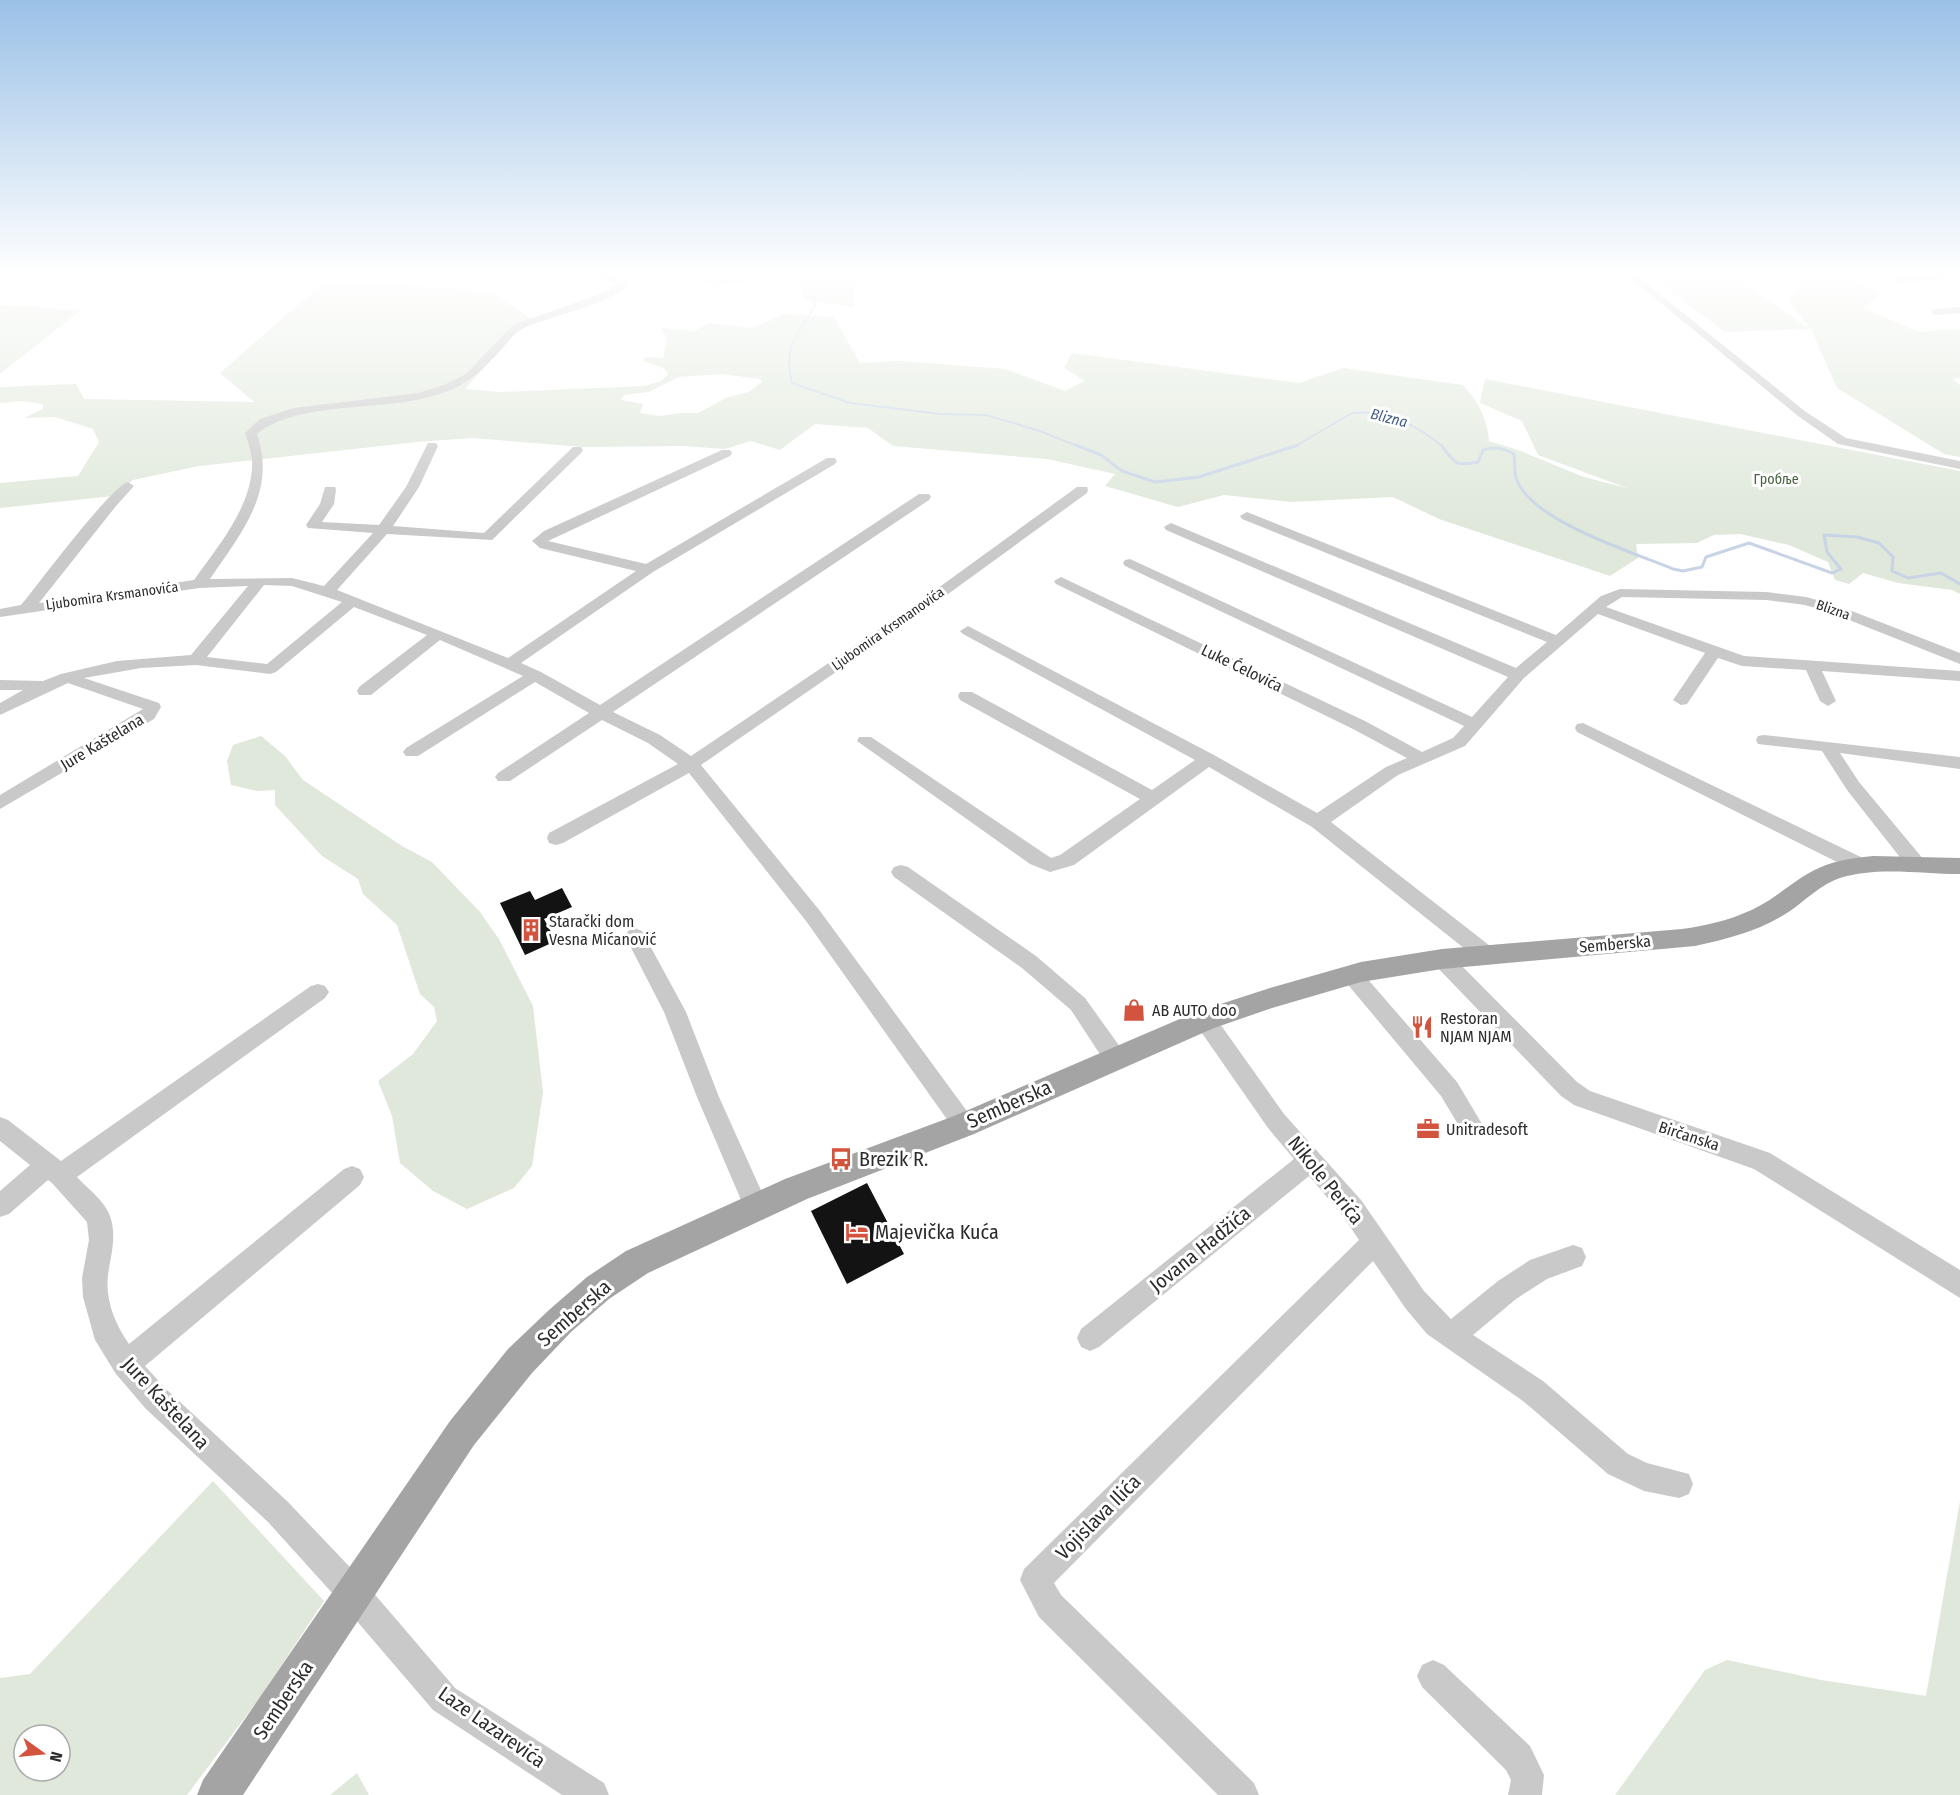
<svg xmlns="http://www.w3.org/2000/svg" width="1960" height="1795" font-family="'Fira Sans Condensed',sans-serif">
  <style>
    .green { fill: #dfe8da; fill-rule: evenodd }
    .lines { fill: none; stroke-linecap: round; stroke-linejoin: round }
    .stream-far1 { stroke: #c8d4e6; stroke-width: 2 }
    .stream { stroke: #c8d4e6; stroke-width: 3 }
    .building { fill: #131313 }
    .minor { fill: #c9c9c9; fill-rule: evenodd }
    .major { fill: #a4a4a4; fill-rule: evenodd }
    .labels { text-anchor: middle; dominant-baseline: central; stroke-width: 6; stroke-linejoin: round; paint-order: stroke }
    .far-park-label { font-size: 14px; fill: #47623e; stroke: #fff }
    .far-street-label { font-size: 14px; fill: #2c2c2c; stroke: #fff }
    .far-water-label { font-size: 15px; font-style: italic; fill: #435d84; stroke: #fff }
    .street-label { font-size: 16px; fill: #2c2c2c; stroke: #fff }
    .poi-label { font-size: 16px; fill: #2c2c2c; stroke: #fff; text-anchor: start }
    .near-street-label { font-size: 20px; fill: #2c2c2c; stroke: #fff }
    .near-poi-label { font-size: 20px; fill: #2c2c2c; stroke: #fff; text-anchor: start }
  </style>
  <rect width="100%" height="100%" fill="#fff"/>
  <path class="green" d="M683,275H774L765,280L714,286Z
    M796,275H841L855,281L854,307L804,300C802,287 796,283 796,275Z
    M1776,275H1844L1881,293L1863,308L1919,332L1955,329L1960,330V378L1953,379L1960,385V457L1944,454L1837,388L1811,329L1725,332L1656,280L1735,278L1810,329L1788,299L1802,282Z
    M324,282H381L492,292L534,321L519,329L465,389L500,392L644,386L661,381L668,374L664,368L643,361L645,357L663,358L667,340L661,328L694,331L709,323L752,328L784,314L834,317L860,363L900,361L1005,369L1065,391L1085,381L1064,368L1072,353L1299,383L1343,368L1463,385C1478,401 1488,420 1489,441L1518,450L1584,477L1627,488L1538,455L1522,421L1480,403L1485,379L1960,471V594L1952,590L1898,583L1863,573L1849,584L1835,580L1828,562L1789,545L1740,534L1714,535L1697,543L1636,544L1638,558L1610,576L1439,519L1393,497L1292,502L1224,495L1178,507L1105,486L1115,474L1047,459L893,446L868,428L815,424L780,450L751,441L725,449L683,446L584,447L472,438L417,442L199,466L133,480L113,496L0,508V483L78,476L99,442L93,429L55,417L24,418L43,409V404L22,401L0,403V387L76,384L84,399L254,402L220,373ZM722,374L760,379L762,382L749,392L726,398L698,413H680L661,416L640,413L643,404L621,400L624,395L649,392L679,377Z
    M0,305L81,310L0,374Z
    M261,736L285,756L303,780L402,846L432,862L480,912L499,939L533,1006L543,1092L532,1166L514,1188L467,1209L433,1191L400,1163L392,1116L378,1081L413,1054L437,1021L434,1007L420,994L397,925L363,894L358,879L322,856L275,805V790L257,791L231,785L227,761L233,745Z
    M213,1481L324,1601L261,1696L187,1795H0V1678L30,1674ZM24,1735H60V1771H24Z
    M1960,1501V1795H1615L1705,1670L1727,1660L1821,1680L1926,1696Z
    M357,1773L369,1795H330Z"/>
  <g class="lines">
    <path class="stream-far1" d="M805,275L815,306C796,337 783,344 792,383L850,403L940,414L986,415L1040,431L1080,447
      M1294,447L1352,413C1387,409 1417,425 1443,447"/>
    <path class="stream" d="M1076,445L1101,455L1122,471L1155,482L1199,477L1298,445
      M1441,445C1455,462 1454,467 1478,462L1483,450C1495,446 1503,448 1514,454C1515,461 1514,470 1516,477C1527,520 1635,553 1673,569L1683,571L1702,567L1706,557L1749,543L1832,573L1841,569L1827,552L1824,535L1857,537L1879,543L1893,557L1892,571L1908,578L1941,573L1960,584"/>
  </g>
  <path class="building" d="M562,888L572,907L544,919L556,941L525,955L500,903L530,891L535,900Z
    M867,1183L904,1254L847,1284L811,1211Z"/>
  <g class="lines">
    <path class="minor" d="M593,275H607L626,280L629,285C608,305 552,315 524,328C515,332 507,343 501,350C474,379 460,390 421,399C374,410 294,403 257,434C277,492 241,533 210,579L292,578L324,586L373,533L308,528L306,525L320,504L325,487H335L336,490L334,504L322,522L379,525L406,487L428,443H436L438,446L419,487L393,526L484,533L573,447H581L583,450L581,453L492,540L387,534L337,590L508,658L636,571L540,548L532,541L544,531L722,450H730L732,453L730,456L548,541L646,564L827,458H835L837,461L835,464L653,572L521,663L541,672L600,705L919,494H929L931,497L929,500L613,712L660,735L691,756L916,604L1077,487H1087L1088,490L1087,493L926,610L701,765L820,911L972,1118L976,1125L972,1132L964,1135L956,1132L806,921L689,773L563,843L556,845L549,843L547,838L549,833L678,764L648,743L602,720L510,781H498L495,777L498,773L589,713L535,682L418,756H406L403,752L406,748L523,676L440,640L371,695H359L357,691L359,687L427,635L354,607L276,672L270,674L196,665L141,668L84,678L159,703L161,707L154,719L0,809V795L143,709L68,683L0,715V703L23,690H0V680L43,681L61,674L117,661L191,655L248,586L199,588L0,617V609L21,605C38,585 110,487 128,482L134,486L116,506L39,603L194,580C218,546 254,505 252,460C251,451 248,442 245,433L260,419L294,408L418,393L444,385L466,374L513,325L608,291L619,284L594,277ZM264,585L292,586L342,602L267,664L207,657Z
      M1627,275H1636L1806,412L1846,438L1960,461V469L1838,444L1798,416Z
      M1926,275H1959L1954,278L1897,283L1892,280L1897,277Z
      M1960,307V313L1935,315L1930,312L1935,309Z
      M1247,512L1556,635L1601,596L1620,589L1766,592L1806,597L1839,606L1960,653V664L1829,612L1805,605L1766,600L1622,597L1606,607L1744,656L1960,671V681L1822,671L1836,701L1828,706L1820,701L1806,670L1742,666L1718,658L1687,704L1681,705L1673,700L1705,653L1598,614L1524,678L1465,746L1398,775L1331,822L1494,949L1497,955L1494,961L1487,963L1480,961L1312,827L1209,767L1074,865L1050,872L1030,864L857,741L859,737H871L1051,858L1060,855L1140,799L960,700L958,696L960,692H972L1152,790L1195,760L963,634L960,631L968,626L1214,755L1317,813L1386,767L1407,758L1353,729L1056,584L1054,581L1061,577L1365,721L1422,752L1453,738L1464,726L1125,566L1123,563L1125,560L1130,559L1472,717L1508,677L1166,530L1164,527L1171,523L1516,668L1547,642L1242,519L1240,516Z
      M1583,723L1869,861L1871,866L1869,871L1862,873L1855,871L1577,732L1575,728L1577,724Z
      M1764,735L1960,757V769L1840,753L1859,782L1924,860L1926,865L1924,870L1917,872L1910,870L1847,790L1822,751L1758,744L1756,740L1758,736Z
      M901,865L908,867L1036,956L1085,998L1123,1051L1126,1058L1123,1065L1115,1067L1107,1065L1071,1010L1022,968L894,877L891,872L894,867Z
      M635,928L642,931L686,1012L719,1097L768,1206L765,1214L756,1217L747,1214L697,1097L664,1012L625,936L628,931Z
      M1442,951L1449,953L1577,1082L1590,1091L1770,1153L1960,1270V1298L1754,1169L1574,1105L1561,1096L1435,965L1432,959L1435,953Z
      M1351,966L1358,968L1457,1082L1482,1124L1478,1131L1470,1134L1462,1131L1441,1096L1344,980L1341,974L1344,968Z
      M318,984L325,986L329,992L325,998L77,1177C87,1188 105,1201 110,1216C117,1236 111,1254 108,1275C105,1300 115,1324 129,1344L344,1169L352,1166L360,1169L364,1177L360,1185L145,1366L166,1389L288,1502L365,1583L455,1688L604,1783L609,1795H562L433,1710L343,1605L268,1522L146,1409L116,1374L95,1340L83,1297L82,1278L89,1240L87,1222L52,1183L48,1180L9,1214L0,1217V1191L30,1165L0,1141V1117L8,1120L61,1161L311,986Z
      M1205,1011L1213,1014L1284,1114L1361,1200L1424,1291L1451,1319L1498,1281L1530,1260L1573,1245L1582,1248L1586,1257L1582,1266L1547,1279L1516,1299L1473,1335L1543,1381L1628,1454L1647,1463L1689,1474L1693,1484L1689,1494L1679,1498L1644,1491L1608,1474L1523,1401L1427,1334L1406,1309L1373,1261L1054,1583L1061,1595L1254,1783L1259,1795H1218L1039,1617L1020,1580L1024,1569L1359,1240L1343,1216L1309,1176L1099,1347L1090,1351L1081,1347L1077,1338L1081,1329L1294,1159L1268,1128L1197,1026L1194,1020L1197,1014Z
      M1433,1660L1444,1665L1530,1746L1544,1775L1542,1795H1508L1511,1780L1506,1770L1422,1687L1417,1676L1422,1665Z"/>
    <path class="major" d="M1873,856L1960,858V874C1922,874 1877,866 1840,878C1821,884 1806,900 1790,911C1762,930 1728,939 1695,946L1442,969L1361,982L1272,1008L1214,1028L974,1134L807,1199L648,1273L609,1299L571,1332L532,1373L474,1445L243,1795H197L203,1780L450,1421L508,1349L549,1310L587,1277L626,1251L785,1179L954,1116L1196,1012L1270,988L1361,962L1442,949L1682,929C1710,925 1736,919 1761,905C1781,894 1798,877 1819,868C1836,860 1855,858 1873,856Z"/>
  </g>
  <linearGradient id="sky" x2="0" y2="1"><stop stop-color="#9bc1e7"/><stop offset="0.52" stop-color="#fff"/><stop offset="1" stop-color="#fff" stop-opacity="0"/></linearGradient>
  <rect width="1960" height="526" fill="url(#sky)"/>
  <defs>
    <g id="building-bare" transform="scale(1.8)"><path d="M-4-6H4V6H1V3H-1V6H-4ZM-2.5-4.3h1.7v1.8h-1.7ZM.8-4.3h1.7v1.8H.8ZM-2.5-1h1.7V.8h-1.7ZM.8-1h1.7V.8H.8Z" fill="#d2533e" stroke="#fff" stroke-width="2.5" paint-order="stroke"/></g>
    <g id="shop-bare" transform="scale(1.8)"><path d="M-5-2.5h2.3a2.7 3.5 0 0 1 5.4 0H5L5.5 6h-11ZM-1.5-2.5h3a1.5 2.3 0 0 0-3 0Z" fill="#d2533e" stroke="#fff" stroke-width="2.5" paint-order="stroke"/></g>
    <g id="restaurant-bare" transform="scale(1.8)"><path d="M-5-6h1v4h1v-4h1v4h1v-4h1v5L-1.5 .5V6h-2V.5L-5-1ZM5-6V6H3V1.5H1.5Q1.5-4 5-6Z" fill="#d2533e" stroke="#fff" stroke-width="2.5" paint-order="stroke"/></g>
    <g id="office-bare" transform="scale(1.8)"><path d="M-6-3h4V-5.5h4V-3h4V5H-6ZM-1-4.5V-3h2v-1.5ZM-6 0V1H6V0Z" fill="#d2533e" stroke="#fff" stroke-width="2.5" paint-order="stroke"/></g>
    <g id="bus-bare" transform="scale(1.8)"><path d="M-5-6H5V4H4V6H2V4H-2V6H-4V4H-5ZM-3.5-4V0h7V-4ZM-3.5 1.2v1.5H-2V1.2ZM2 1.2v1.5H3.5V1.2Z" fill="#d2533e" stroke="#fff" stroke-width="2.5" paint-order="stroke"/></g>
    <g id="hotel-bare" transform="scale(1.8)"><path d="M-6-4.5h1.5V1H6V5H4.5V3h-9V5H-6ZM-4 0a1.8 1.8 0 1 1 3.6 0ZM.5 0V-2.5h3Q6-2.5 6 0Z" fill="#d2533e" stroke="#fff" stroke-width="2.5" paint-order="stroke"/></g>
  </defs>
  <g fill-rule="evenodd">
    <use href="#building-bare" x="531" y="930"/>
    <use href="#shop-bare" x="1134" y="1010"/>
    <use href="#restaurant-bare" x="1422" y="1027"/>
    <use href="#office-bare" x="1428" y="1129"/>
    <use href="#bus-bare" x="841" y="1159"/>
    <use href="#hotel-bare" x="857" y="1232"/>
  </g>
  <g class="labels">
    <g class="far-park-label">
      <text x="1776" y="479">Гробље</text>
    </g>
    <g class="far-street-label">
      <text transform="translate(112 596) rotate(-8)">Ljubomira Krsmanovića</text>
      <text transform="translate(1833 610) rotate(19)">Blizna</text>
      <text transform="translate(888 629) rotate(-35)">Ljubomira Krsmanovića</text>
    </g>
    <g class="far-water-label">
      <text transform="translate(1389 418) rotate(14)">Blizna</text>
    </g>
    <g class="street-label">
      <text transform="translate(1242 668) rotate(26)">Luke Ćelovića</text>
      <text transform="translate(102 742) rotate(-31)">Jure Kaštelana</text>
      <text transform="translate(1615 944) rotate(-5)">Semberska</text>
      <text transform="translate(1689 1136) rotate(18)">Birčanska</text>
    </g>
    <g class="poi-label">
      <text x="549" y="921">Starački dom<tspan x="549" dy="18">Vesna Mićanović</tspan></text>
      <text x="1152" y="1010">AB AUTO doo</text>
      <text x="1440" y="1018">Restoran<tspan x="1440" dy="18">NJAM NJAM</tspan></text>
      <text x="1446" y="1129">Unitradesoft</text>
    </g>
    <g class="near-street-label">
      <text transform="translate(1009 1104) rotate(-24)">Semberska</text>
      <text transform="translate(1326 1180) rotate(51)">Nikole Perića</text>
      <text transform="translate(1200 1249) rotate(-39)">Jovana Hadžića</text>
      <text transform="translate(574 1313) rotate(-41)">Semberska</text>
      <text transform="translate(166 1403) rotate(47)">Jure Kaštelana</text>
      <text transform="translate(1098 1517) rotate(-45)">Vojislava Ilića</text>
      <text transform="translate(283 1700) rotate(-56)">Semberska</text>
      <text transform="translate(492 1727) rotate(35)">Laze Lazarevića</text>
    </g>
    <g class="near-poi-label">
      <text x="859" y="1159">Brezik R.</text>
      <text x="875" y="1232">Majevička Kuća</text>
    </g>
  </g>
  <g transform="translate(42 1753) rotate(105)"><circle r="28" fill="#ffffff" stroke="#ababab" stroke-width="1.5"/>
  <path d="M0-4.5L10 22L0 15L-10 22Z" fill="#d2533e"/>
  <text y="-9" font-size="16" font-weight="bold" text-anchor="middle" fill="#2c2c2c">N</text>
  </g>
</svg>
